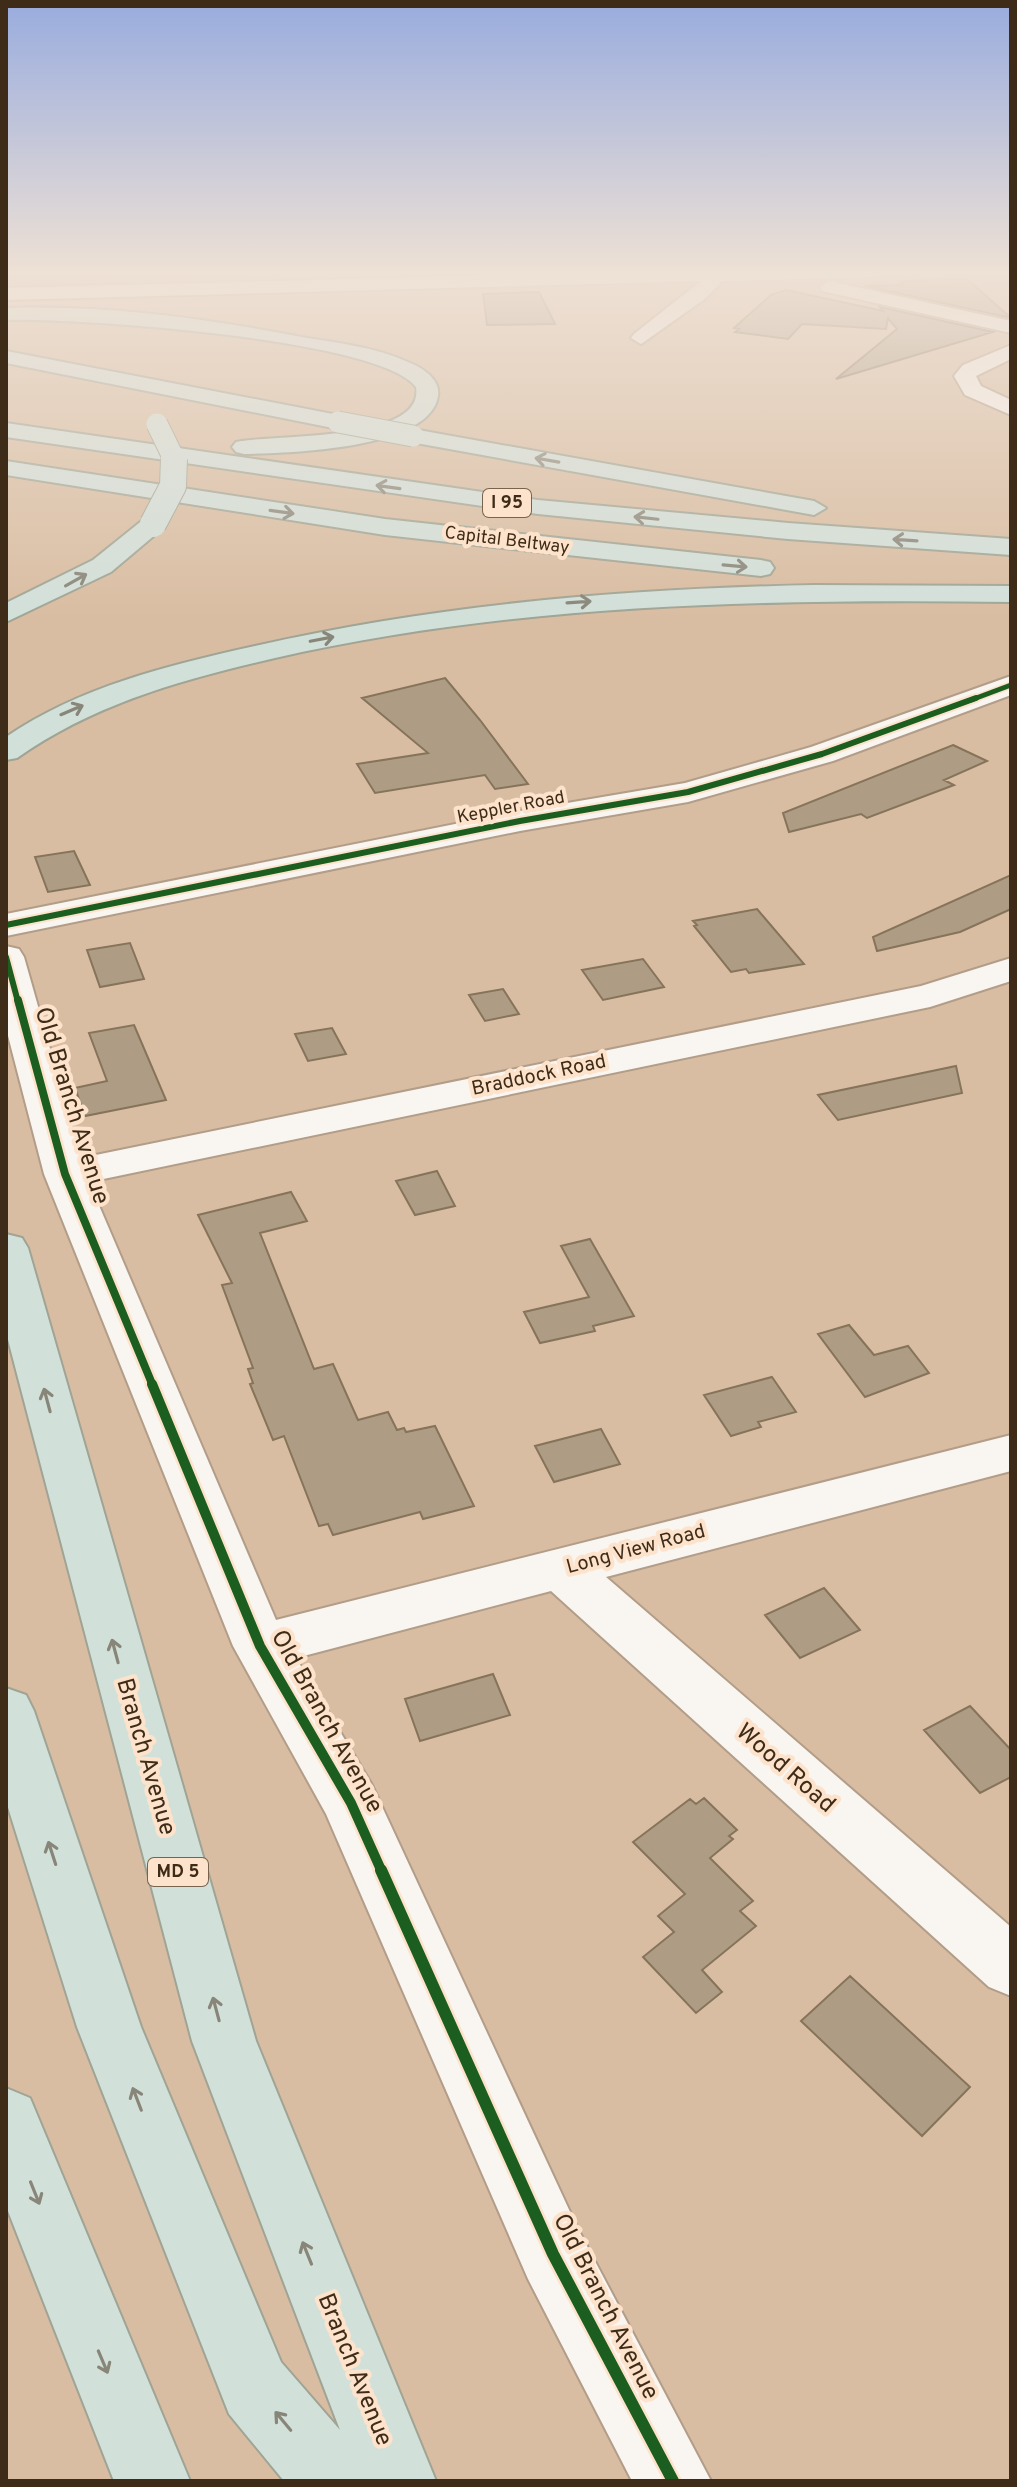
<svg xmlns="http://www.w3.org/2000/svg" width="1017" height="2487" font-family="Overpass,sans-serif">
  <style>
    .building { fill: #ae9c84; stroke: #86745a; stroke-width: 2 }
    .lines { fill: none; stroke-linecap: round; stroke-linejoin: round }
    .minor-casing { stroke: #b29d88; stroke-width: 4 }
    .highway-casing { stroke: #9fa494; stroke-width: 4 }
    .minor { fill: #f9f5f1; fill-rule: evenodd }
    .highway { fill: #d2e0da; fill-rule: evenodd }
    .highway-bridge-far1-casing { stroke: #9fa494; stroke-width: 23; stroke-linecap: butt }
    .highway-bridge-casing { stroke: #9fa494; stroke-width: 28; stroke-linecap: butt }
    .highway-bridge-far1 { stroke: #d2e0da; stroke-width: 21 }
    .highway-bridge { stroke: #d2e0da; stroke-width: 26 }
    .cycleway-far4-casing { stroke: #fde3cb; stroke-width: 8 }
    .cycleway-far3-casing { stroke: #fde3cb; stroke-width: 10 }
    .cycleway-far2-casing { stroke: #fde3cb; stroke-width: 13 }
    .cycleway-far1-casing { stroke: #fde3cb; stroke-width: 15 }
    .cycleway-casing { stroke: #fde3cb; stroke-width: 17 }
    .cycleway-far4 { stroke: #1b5e20; stroke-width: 5 }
    .cycleway-far3 { stroke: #1b5e20; stroke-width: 6 }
    .cycleway-far2 { stroke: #1b5e20; stroke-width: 8 }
    .cycleway-far1 { stroke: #1b5e20; stroke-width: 10 }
    .cycleway { stroke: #1b5e20; stroke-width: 12 }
    .oneway { stroke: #888679 }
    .labels { text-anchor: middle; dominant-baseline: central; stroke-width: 8; stroke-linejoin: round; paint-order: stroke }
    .shield { fill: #fde3cb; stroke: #78634e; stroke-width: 2 }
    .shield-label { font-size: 18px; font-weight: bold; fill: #3f2c18 }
    .far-street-label { font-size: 18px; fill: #3f2c18; stroke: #fde3cb }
    .street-label { font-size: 20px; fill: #3f2c18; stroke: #fde3cb }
    .near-street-label { font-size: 24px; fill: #3f2c18; stroke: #fde3cb }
  </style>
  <rect width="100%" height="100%" fill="#d9bda2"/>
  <path class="building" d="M967,279L1011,318L865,286L899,285L903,284L901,281Z
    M786,290L883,311L880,307L993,332L836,379L897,329L888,318L886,329L802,324L788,339L735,332L739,329L734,328L771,295Z
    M539,292L555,324L487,325L483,294Z
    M445,678L480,720L528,784L495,789L485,775L375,793L357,764L428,753L362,698Z
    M953,745L987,761L944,780L954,785L867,818L861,814L789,832L783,813Z
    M74,851L90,885L48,892L35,857Z
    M1011,875V909L960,932L877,951L873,937Z
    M757,909L804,964L749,973L746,969L731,972L694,926L697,925L693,921Z
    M130,943L144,979L100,987L87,950Z
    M643,959L664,987L603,1000L582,970Z
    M503,989L519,1014L485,1021L469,995Z
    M134,1025L166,1100L85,1116L75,1088L107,1081L89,1033Z
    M332,1028L346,1054L308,1061L295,1034Z
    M956,1066L962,1093L838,1120L818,1095Z
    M437,1171L455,1206L415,1215L396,1181Z
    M291,1192L307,1221L260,1233L314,1369L333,1364L358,1420L388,1412L397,1430L404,1428L406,1432L435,1426L474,1506L423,1519L420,1512L333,1535L328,1524L319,1526L284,1436L273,1440L250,1384L253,1383L248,1369L253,1368L222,1285L232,1283L198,1215Z
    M590,1239L634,1316L593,1326L595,1331L540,1343L524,1312L589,1297L561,1246Z
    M849,1325L874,1355L908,1346L929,1373L865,1397L818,1334Z
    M772,1377L796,1412L758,1422L761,1427L731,1436L704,1395Z
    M601,1429L620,1464L554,1482L535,1446Z
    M824,1588L860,1630L800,1658L765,1615Z
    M493,1674L510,1715L420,1741L405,1699Z
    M970,1706L1011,1750V1777L980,1793L924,1730Z
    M704,1798L737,1830L729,1836L733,1839L710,1858L753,1901L740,1911L756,1926L702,1970L722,1992L696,2013L643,1957L674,1932L658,1916L685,1894L633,1842L690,1799L696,1804Z
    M850,1976L970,2087L922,2136L801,2021Z"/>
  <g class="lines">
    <g class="minor-casing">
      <path id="minor" d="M661,271H885L876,277L722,281L706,298L641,344L631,338L634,334L701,281L6,300V288Z
        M829,281L1011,321V333L822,291L820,287Z
        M1011,345V359L976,376L981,386L1011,400V415L965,395L954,376L963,365Z
        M1011,676V695L833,761L688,802L520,831L6,936V914L520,811L685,783L811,747Z
        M6,946L19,949L24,957L81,1158L921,986L1011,958V981L930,1007L89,1182L276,1620L1011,1435V1471L606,1577L1011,1927V1996L989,1987L551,1591L296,1658L372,1785L578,2229L711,2481H632L528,2279L326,1814L233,1646L44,1174L6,1028Z"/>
    </g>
    <g class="highway-casing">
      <path id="highway" d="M6,308C106,305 204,318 302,337C338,343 375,347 408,362C421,367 441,379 438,396C430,450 286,453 244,454L236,452L232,447L236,442C268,434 426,443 416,387C379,338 73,318 6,320Z
        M6,351L338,415L349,422L338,429L6,363Z
        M6,423L538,500L788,523L1011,539V555L788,539L538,514L6,437Z
        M413,429L814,501L826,508L814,515L405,441L402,436L405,431Z
        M6,461L385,519L761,560L770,562L774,568L770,574L761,576L385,535L6,475Z
        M153,516L166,524L162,529L111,572L6,622V603L93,560L144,519Z
        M814,585L1011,586V602C764,599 517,603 275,658C184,679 95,703 17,758L6,760V737C79,687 169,665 255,646C439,604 625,589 814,585Z
        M6,1234L22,1238L28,1248L256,2041L436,2481H284L229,2414L77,2027L6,1801V1688L26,1695L34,1711L141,2027L281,2362L340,2430L192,2041L6,1332Z
        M6,2088L30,2098L190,2481H114L6,2206Z"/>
    </g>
    <use href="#minor" class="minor"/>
    <use href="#highway" class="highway"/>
    <g class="highway-bridge-far1-casing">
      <path id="highway-bridge-far1" d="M338,422L413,436
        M157,424L175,461"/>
    </g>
    <g class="highway-bridge-casing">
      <path id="highway-bridge" d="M153,524L173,486L174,459"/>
    </g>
    <use href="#highway-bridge-far1" class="highway-bridge-far1"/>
    <use href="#highway-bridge" class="highway-bridge"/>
    <g class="cycleway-far4-casing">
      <path id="cycleway-far4" d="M971,700L1011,685"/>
    </g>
    <g class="cycleway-far3-casing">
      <path id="cycleway-far3" d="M6,925L520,821L688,792L822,754L976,698
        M6,957L18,1002"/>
    </g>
    <g class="cycleway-far2-casing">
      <path id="cycleway-far2" d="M18,1000L65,1174L153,1386"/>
    </g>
    <g class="cycleway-far1-casing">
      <path id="cycleway-far1" d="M152,1384L260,1646L351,1803L382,1872"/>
    </g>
    <g class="cycleway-casing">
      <path id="cycleway" d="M381,1870L553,2254L673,2481"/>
    </g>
    <use href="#cycleway-far4" class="cycleway-far4"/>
    <use href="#cycleway-far3" class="cycleway-far3"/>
    <use href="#cycleway-far2" class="cycleway-far2"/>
    <use href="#cycleway-far1" class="cycleway-far1"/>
    <use href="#cycleway" class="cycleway"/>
  </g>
  <defs><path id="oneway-shaft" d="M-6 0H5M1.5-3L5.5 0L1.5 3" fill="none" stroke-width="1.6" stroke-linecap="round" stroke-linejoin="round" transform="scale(2)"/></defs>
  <g class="oneway">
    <use href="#oneway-shaft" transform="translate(547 460) rotate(-170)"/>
    <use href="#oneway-shaft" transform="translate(388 487) rotate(-172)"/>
    <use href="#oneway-shaft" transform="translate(282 512) rotate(8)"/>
    <use href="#oneway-shaft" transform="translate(646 518) rotate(-174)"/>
    <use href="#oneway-shaft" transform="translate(905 540) rotate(-176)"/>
    <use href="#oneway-shaft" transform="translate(735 566) rotate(5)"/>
    <use href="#oneway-shaft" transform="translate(76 580) rotate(-29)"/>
    <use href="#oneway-shaft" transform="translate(579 602) rotate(-4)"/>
    <use href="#oneway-shaft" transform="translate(322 639) rotate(-11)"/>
    <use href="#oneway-shaft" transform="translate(72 710) rotate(-23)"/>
    <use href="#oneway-shaft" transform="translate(47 1400) rotate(-105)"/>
    <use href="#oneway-shaft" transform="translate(115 1651) rotate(-105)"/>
    <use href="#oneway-shaft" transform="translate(52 1853) rotate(-108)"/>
    <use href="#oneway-shaft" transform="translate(216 2009) rotate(-105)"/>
    <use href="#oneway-shaft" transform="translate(137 2099) rotate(-111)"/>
    <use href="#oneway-shaft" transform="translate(35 2193) rotate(68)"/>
    <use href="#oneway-shaft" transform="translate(307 2253) rotate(-112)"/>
    <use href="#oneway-shaft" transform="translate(103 2362) rotate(67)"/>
    <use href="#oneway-shaft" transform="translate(283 2421) rotate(-130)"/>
  </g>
  <linearGradient id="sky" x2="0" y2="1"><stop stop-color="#99acde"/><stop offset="0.44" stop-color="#eee1d5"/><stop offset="1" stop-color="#eee1d5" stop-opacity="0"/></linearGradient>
  <rect width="1017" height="619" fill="url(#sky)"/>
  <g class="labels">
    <g class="shield">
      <rect x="483" y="489" width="48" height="28" rx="6"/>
      <rect x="148" y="1858" width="60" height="28" rx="6"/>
    </g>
    <g class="shield-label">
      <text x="507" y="503">I 95</text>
      <text x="178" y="1872">MD 5</text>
    </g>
    <g class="far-street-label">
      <text transform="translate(507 541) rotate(7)">Capital Beltway</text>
      <text transform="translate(511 808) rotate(-11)">Keppler Road</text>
    </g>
    <g class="street-label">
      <text transform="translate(539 1076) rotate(-12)">Braddock Road</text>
      <text transform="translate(636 1550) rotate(-15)">Long View Road</text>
    </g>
    <g class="near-street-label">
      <text transform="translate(71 1106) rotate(73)">Old Branch Avenue</text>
      <text transform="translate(326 1722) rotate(61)">Old Branch Avenue</text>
      <text transform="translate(145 1757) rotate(74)">Branch Avenue</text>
      <text transform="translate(785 1769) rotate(41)">Wood Road</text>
      <text transform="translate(605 2307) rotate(63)">Old Branch Avenue</text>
      <text transform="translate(354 2370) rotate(68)">Branch Avenue</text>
    </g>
  </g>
  <rect width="1017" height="2487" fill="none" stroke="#3f2c18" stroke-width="16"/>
</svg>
